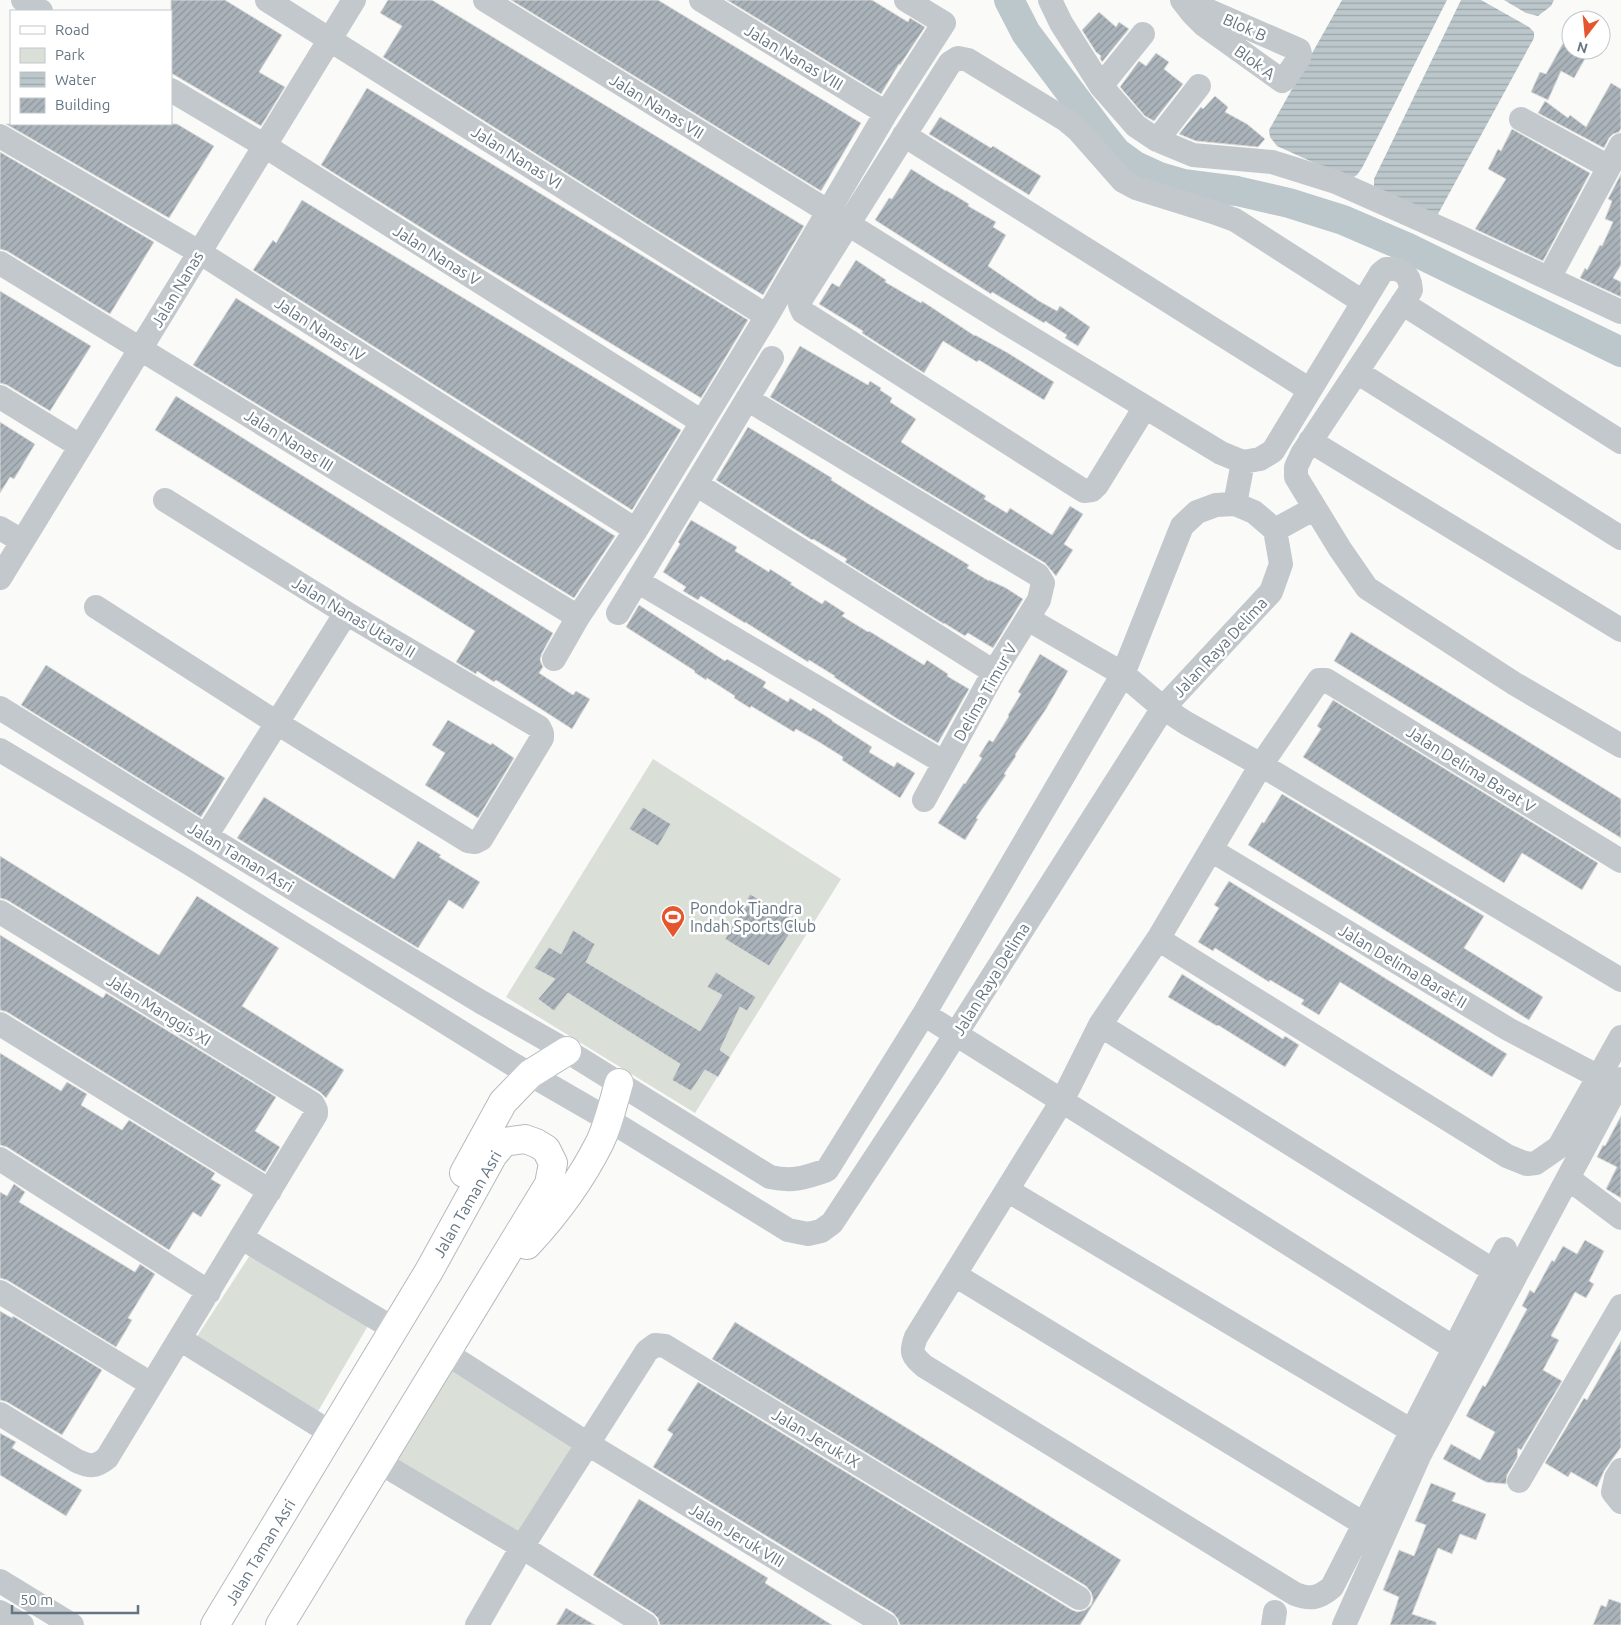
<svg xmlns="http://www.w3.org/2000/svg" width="1621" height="1625" font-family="Ubuntu,sans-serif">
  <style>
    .green { fill: #dadfd7 }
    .water { fill: url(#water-rules) }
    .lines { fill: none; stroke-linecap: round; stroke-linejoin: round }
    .river { stroke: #bbc7cb; stroke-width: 30 }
    .building { fill: url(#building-hatch); stroke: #dcdcda }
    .major-casing { stroke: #b5babe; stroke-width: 30 }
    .minor { stroke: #c3c8cc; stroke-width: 24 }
    .major { stroke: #fff; stroke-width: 28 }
    .labels { text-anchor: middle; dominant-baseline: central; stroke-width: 5; stroke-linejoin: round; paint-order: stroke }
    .street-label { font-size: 16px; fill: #657683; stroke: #fff }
    .poi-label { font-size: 16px; fill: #657683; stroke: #fff; text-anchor: start }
  </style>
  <defs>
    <pattern id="water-rules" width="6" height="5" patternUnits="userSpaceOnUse" patternTransform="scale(1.25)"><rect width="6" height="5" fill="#bbc7cb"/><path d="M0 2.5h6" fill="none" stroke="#9ca6aa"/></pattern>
    <pattern id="building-hatch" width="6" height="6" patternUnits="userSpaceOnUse" patternTransform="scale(1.25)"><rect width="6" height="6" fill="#aab3b9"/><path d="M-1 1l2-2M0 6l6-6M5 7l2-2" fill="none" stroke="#8e969c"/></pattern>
  </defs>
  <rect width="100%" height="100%" fill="#fafaf8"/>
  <path class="green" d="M653,759L841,879L695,1113L506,997Z
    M252,1252L369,1324L317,1413L196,1338Z
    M450,1365L578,1447L521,1536L391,1458Z"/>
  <path class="water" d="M1342,0H1447L1362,168L1357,175L1350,179L1277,146L1270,137L1269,130Z
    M1461,0H1481L1529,27L1534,32V38L1438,214H1430L1374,187V179Z
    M1504,0H1554L1551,6L1538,16L1526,13Z"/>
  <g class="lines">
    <path class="river" d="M1009,0L1026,33L1101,133L1117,153L1135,166L1159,177L1183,184L1237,191L1289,203L1343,220L1406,247L1621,352"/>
  </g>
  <path class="building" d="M171,0H225L282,35L259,72L285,87L261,126L171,73Z
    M388,0H432L804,226L763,295L647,224L383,57L402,26L380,13Z
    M511,0H658L861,123L821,191Z
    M727,0H872L908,22L910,18L925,27L900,65L899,64L881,94Z
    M1099,12L1116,27L1119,22L1129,29L1102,62L1100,58L1101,56L1096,52L1082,30Z
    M1571,29V50H1590L1574,78L1561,71L1548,100L1531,92L1540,72L1546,74Z
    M1156,53L1169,62L1164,69L1183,84L1154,121L1145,116L1120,87L1139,61L1146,66Z
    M1611,83L1621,89V129L1619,132L1613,134L1609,138L1604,148L1538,113L1545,101L1568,118L1570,115L1586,127Z
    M367,88L748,320L701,398L473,260L321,165Z
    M1215,96L1228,107L1225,112L1247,124L1265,139L1258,147L1196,141L1179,134L1201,107L1203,109Z
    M940,117L991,148L993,146L1041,176L1029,195L929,134Z
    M6,124H177L214,146L169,218Z
    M1512,129L1590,173L1543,261L1475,229L1506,179L1488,169L1498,149L1501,151Z
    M0,152L154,242L110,314L7,251L0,249Z
    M911,169L946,191V190L969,204L968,206L996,222L993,227L1006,235L988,266L1039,301L1057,311L1060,306L1090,327L1078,346L1065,338L1067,335L1045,321L1044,323L992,292L991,294L875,220L889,198L892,199Z
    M1621,174V265L1613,278L1621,282V297L1580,278L1585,268L1587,270L1600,245L1602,246L1613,222L1605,219L1612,201L1608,199Z
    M302,200L681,430L632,510L253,270L273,240L276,243Z
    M856,260L886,280L885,282L921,303L922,301L975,336V335L1008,353L1054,382L1044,400L979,360L977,362L943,341L924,373L862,333L863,331L819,304L832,283L839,287Z
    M0,291L91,346L50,411L7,385L0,383Z
    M236,298L615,536L574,598L193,365Z
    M800,346L868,385L870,381L881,388L880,390L892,398L890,402L916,419L901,442L986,496L984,499L1007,513L1010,508L1052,535L1070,506L1083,514L1064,544L1073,550L1056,576L1045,563L770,397Z
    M176,396L553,633L542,653L540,660L543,667L539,673L573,695L576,691L590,699L572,729L496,680L494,682L477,671L476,674L456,662L475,631L155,430Z
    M0,422L35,444L14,479L10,477L0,493Z
    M748,427L832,478L831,480L867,503L969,565L967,568L989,581V580L1006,588L1023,599L993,648L968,633L965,636L944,623V624L845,562L847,559L813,539L812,540L716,480Z
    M691,520L737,547L735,551L769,572L770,569L792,583L790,584L822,604L825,600L845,613L842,616L868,632L869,631L924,665L927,660L948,674L947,676L969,689L938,743L896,718L834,677L835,676L809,660L808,662L745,622V623L701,596L698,600L683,591L686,587L663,572L680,544L678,542Z
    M639,605L725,661L727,659L766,682L763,687L788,702L790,698L811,711L813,708L832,720V721L872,747L869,752L894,767L897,762L915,773L900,798L842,760L843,757L819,742L796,729L794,732L751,706L750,708L734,698L735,696L707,678L706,680L694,672L695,671L626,627Z
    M1351,632L1621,799V838L1334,661Z
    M1040,654L1068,671L1046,709L1015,755L1016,756L1004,774L1006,775L976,818L978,819L965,840L938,823L964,783L965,784L982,758L979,756L989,740L993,742L1009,716L1008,715L1021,694L1018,692Z
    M46,665L225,778L201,817L21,705Z
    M1333,700L1598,863L1582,890L1522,853L1504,883L1303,757L1321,729L1317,726Z
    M448,720L491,745L492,743L514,758L478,818L425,785L445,753L432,745Z
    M1282,794L1484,916L1464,948L1543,997L1529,1020L1248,845L1262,822L1264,823Z
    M264,797L394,879L418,841L441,855L439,857L480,882L463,909L449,900L418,948L237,838Z
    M643,807L671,824L658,846L629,829Z
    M0,856L159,955L197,896L279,948L242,1006L344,1070L326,1098L320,1092L7,900L0,898Z
    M1229,881L1507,1054L1492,1077L1340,982L1319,1015L1301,1004L1304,1000L1270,980L1269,982L1215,948L1213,951L1198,942L1219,908L1214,905Z
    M750,894L797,922L769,966L725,939Z
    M573,930L595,944L586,962L700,1031L722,995L707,987L716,972L756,997L747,1011L740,1007L720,1050L730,1057L718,1077L705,1070L691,1091L672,1080L680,1064L568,993L554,1011L538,999L555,979L534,968L549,947L561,954Z
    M0,935L103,998L106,993L276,1097L255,1131L280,1147L265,1172L7,1012L0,1010Z
    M1182,974L1283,1039L1285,1036L1299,1045L1285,1067L1218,1025L1217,1026L1168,997Z
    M0,1053L61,1091L67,1082L87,1094L81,1105L122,1130L129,1120L215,1173L211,1179L221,1185L201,1217L193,1212L169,1250L7,1147L0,1145Z
    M1621,1116V1198L1606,1189L1617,1167L1597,1157L1603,1145L1605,1146Z
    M14,1184L25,1192L19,1202L135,1272L140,1264L155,1274L128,1318L132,1320L116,1347L7,1280L0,1278V1192L7,1196Z
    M1585,1240L1604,1251L1589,1281L1594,1284L1586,1298L1575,1292L1551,1336L1559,1340L1543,1370L1562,1381L1521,1450L1518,1448L1517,1458L1507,1475L1506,1484L1486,1482L1443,1459L1451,1444L1480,1460L1495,1432L1466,1416L1483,1385L1485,1387L1527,1309L1522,1306L1530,1290L1534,1293L1552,1260L1554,1262L1563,1246L1577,1254Z
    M0,1311L12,1318L13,1316L102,1370L62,1435L7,1402L0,1400Z
    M735,1322L1121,1560L1080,1625H900L898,1619L893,1613L653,1467L673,1434L667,1430L698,1382L1072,1610L1078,1612L1085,1610L1091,1605L1093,1599L1091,1592L1086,1586L712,1359Z
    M1621,1341V1447L1604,1471L1597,1487L1571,1472L1568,1477L1545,1463L1584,1398L1587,1400Z
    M0,1433L16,1442L12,1448L82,1490L66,1516L0,1475Z
    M1431,1483L1456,1493L1452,1501L1486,1514L1476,1540L1460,1534L1452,1554L1438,1548L1412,1614L1436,1622V1625H1390L1399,1597L1383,1590L1399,1550L1414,1556L1426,1525L1415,1521Z
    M639,1499L768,1578L765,1583L832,1625H660L658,1618L653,1613L593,1575Z
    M1609,1599L1621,1603V1625H1593L1601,1605L1606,1607Z
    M566,1608L595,1625H556Z"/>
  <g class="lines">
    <g class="major-casing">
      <path id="major" d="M464,1173L503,1102L530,1074L567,1051
        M527,1245C556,1214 581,1180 600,1142C609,1123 613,1103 619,1083
        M215,1625L429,1271L493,1155L504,1142L525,1139L536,1143L546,1149L553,1163L549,1184L280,1625"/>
    </g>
    <path class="minor" d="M23,0L41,11
      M267,0L767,316
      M485,0L829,212
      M701,0L886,113
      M1050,0L1061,23L1101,86L1136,126L1157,140L1193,155L1272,162L1336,182L1453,234L1621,312
      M1182,0L1193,14L1204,25L1282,81L1285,79L1299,58L1300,54L1299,50L1184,0
      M1101,86L1143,34
      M171,90L265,146L702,422
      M1521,119L1609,167
      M904,135L1310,390
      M0,136L199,252L636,530
      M1157,140L1199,86
      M848,224L1005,322L1221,453L1243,462L1260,459L1273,451L1381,273L1386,269C1401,268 1410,273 1411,290L1302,454L1296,467V477L1340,549L1367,588L1515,684L1621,746
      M0,263L578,617
      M1549,278L1621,145
      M1402,303L1621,442
      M1357,372L1621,538
      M0,397L80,446
      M747,399L1038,575L1043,583L1039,600L994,672L924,800
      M1145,407L1097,485L1092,490L1084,491L803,312L800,305L801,299L950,63L958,58L968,60L1066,120L1078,130L1123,181L1136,188L1213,212L1235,220L1363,302
      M1310,441L1621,630
      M696,484L994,672
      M1235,504L1243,462
      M0,528L22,541
      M1275,530L1315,508
      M0,578L354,0
      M637,581L943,762
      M96,607L277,723L468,841L475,842L481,839L542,738V733L539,727L346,613L165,500
      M618,613L772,358
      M1028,619L1123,674L1163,708L1186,723L1261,765L1621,980
      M554,659L578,617L636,530L767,316L886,113L944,23L906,0
      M0,708L206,836L481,1002L567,1051L770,1177C793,1182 804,1178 827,1170L924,1014L1123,674L1182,526L1197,512L1216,505L1235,504L1254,512L1275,530L1281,564L1271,592L1163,708L933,1070L832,1223L821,1231L808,1234L788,1230L604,1117L514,1065L189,863L0,750
      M206,836L346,613
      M1211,850L1508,1029L1599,1077
      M0,912L313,1104L316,1110V1114L107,1458C96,1467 90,1467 77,1461L0,1414
      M1158,939L1507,1156L1527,1164L1536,1163L1559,1147L1621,1037
      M924,1014L1454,1348
      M0,1024L270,1191
      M1100,1025L1494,1271
      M0,1159L209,1292
      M1569,1179L1621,1218
      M1007,1190L1412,1431
      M242,1238L394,1329
      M1505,1249L1332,1587C1319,1598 1311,1600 1295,1594L924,1366C912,1355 910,1353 916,1337L1062,1101L1100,1025L1158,939L1261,765L1319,680H1326L1621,861
      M955,1275L1364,1524
      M0,1292L151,1384
      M180,1339L331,1433
      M446,1353L588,1444L886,1625
      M379,1462L522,1547L646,1625
      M1621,1470L1616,1478L1613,1492L1621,1502
      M1519,1481L1621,1306
      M0,1581L72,1625
      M0,1612L22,1625
      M477,1625L522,1547L647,1351L655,1345L665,1346L1079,1598
      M1273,1625L1275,1612
      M1344,1625L1420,1454L1621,1079"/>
    <use href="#major" class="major"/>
  </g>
  <defs>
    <g id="stadium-pin" transform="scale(1.25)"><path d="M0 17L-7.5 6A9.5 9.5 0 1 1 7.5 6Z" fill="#e4572e" stroke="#fff"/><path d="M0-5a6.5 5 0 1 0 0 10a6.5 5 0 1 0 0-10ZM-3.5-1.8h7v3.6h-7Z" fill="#fff"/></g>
  </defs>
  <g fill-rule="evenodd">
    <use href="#stadium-pin" x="673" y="917"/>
  </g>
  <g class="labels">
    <g class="street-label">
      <text transform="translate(1245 27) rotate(24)">Blok B</text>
      <text transform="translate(794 57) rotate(31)">Jalan Nanas VIII</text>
      <text transform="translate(1255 62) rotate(36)">Blok A</text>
      <text transform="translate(657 106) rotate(32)">Jalan Nanas VII</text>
      <text transform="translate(517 157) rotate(32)">Jalan Nanas VI</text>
      <text transform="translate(437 255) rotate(32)">Jalan Nanas V</text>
      <text transform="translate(177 289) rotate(-59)">Jalan Nanas</text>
      <text transform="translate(320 329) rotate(33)">Jalan Nanas IV</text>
      <text transform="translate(289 440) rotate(32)">Jalan Nanas III</text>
      <text transform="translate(354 617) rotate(31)">Jalan Nanas Utara II</text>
      <text transform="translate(1220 647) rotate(-47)">Jalan Raya Delima</text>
      <text transform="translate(985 692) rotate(-60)">Delima Timur V</text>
      <text transform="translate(1471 769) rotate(32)">Jalan Delima Barat V</text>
      <text transform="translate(241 857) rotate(31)">Jalan Taman Asri</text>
      <text transform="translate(1403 966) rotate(31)">Jalan Delima Barat II</text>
      <text transform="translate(991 979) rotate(-58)">Jalan Raya Delima</text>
      <text transform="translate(159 1010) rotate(32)">Jalan Manggis XI</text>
      <text transform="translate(467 1204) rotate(-60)">Jalan Taman Asri</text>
      <text transform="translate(816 1438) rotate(31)">Jalan Jeruk IX</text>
      <text transform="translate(737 1535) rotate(31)">Jalan Jeruk VIII</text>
      <text transform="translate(260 1552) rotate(-59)">Jalan Taman Asri</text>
    </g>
    <g class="poi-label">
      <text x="690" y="908">Pondok Tjandra<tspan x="690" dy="18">Indah Sports Club</tspan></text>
    </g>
  </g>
  <rect x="10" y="10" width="162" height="115" fill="#ffffff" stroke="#c1c8cd"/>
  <rect x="20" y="26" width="25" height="8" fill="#ffffff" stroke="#c1c8cd"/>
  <text x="55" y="35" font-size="15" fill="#657683">Road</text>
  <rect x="20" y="48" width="25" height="15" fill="#dadfd7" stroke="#c1c8cd"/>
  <text x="55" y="60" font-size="15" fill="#657683">Park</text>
  <rect x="20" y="72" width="25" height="15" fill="url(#water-rules)" stroke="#c1c8cd"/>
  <text x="55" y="85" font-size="15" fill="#657683">Water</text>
  <rect x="20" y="98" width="25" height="15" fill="url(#building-hatch)" stroke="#c1c8cd"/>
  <text x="55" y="110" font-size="15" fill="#657683">Building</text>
  <g transform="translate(1586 35) rotate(196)"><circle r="24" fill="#ffffff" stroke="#c1c8cd"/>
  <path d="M0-4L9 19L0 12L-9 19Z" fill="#e4572e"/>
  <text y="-8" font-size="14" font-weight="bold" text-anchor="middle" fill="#657683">N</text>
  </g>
  <path d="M12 1605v8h126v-8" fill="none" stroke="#657683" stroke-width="2.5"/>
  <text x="20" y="1605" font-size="15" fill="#657683" stroke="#ffffff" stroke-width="4" paint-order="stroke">50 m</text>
</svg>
